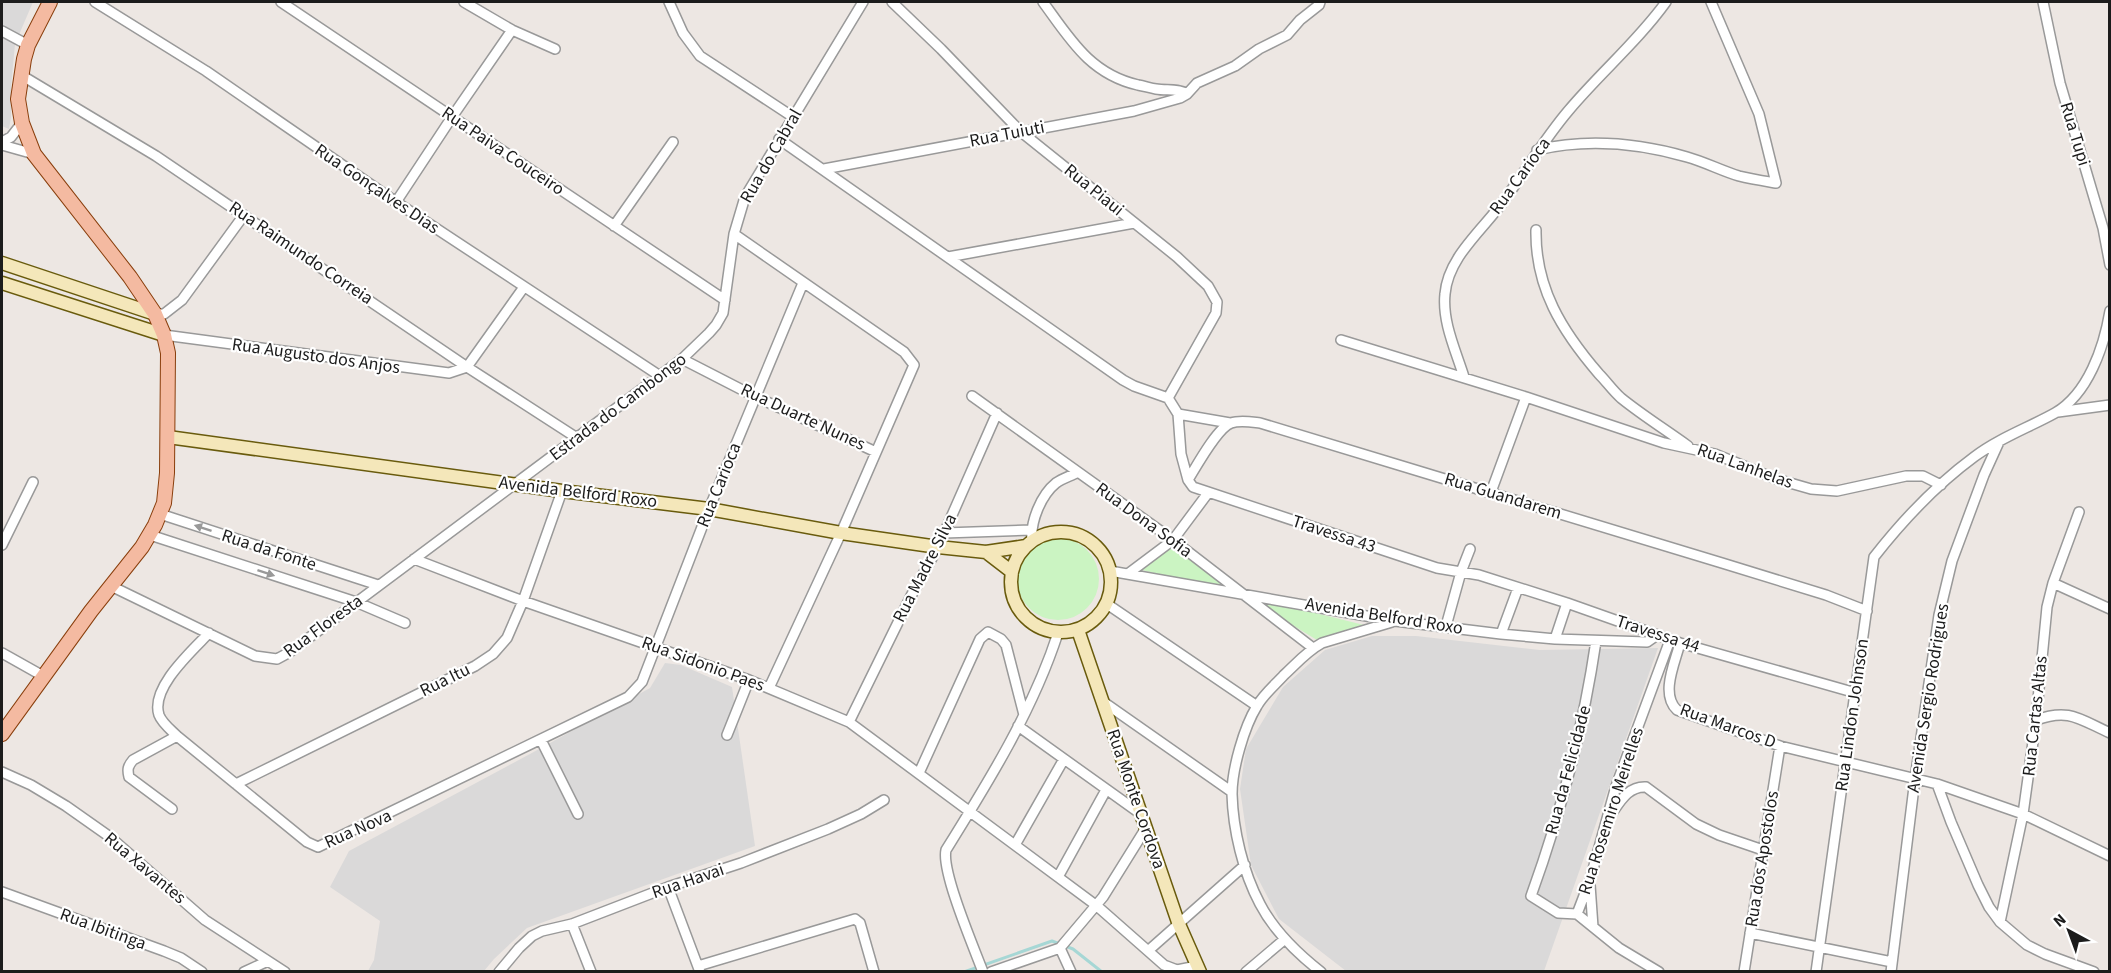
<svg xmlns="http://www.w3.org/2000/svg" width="2111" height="973" font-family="'Source Sans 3',sans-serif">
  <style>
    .residential { fill: #dad9d9 }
    .park { fill: #cbf4c2 }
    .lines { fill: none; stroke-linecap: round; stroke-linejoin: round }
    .stream { stroke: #a6d7d5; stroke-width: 3 }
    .street-casing { stroke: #999; stroke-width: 12 }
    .secondary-casing { stroke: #695b0d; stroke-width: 15 }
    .primary-casing { stroke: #893e0c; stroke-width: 16 }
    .street { stroke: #fff; stroke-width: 9 }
    .secondary { stroke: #f4e7ba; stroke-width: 12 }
    .primary { stroke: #f4baa1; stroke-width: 14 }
    .oneway { fill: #999 }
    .labels { text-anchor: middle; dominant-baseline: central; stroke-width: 4.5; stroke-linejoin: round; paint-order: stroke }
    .street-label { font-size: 18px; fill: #1c1c1c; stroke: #fff }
  </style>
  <rect width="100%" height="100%" fill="#ede7e3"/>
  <path class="residential" d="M2,2H33L15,44L11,87V117L9,129L2,126Z
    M1372,636H1416L1540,650L1658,648L1544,971H1346L1279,919L1251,865L1240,789L1246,749L1283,687L1325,650Z
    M665,663L681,665L732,687L755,846L527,928L494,959L484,971H368L374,960L380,921L330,887L349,851L530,754L650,688Z"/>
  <path class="park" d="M1017 579a41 41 0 1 1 82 0a41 41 0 1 1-82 0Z
    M1169,546L1243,595L1368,626L1317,640L1243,595L1142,570Z"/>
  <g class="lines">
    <path class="stream" d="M964,972L1052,941L1073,949L1102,972"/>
    <g class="street-casing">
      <path id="street" d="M95,2L206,71L396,202L660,376
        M281,2L725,300
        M464,2L512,30L555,49
        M669,2L683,33L700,56L793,117
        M892,2L941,49L1020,131L1177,257L1208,286L1217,302L1216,313L1168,398L1178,414L1181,454L1188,480
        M1043,2C1070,39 1090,74 1138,85C1144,86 1150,88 1156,89C1167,91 1177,88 1187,94
        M2043,2L2060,83L2103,228L2110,265
        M2,31L28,45
        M21,75L156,156L467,367L577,438
        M779,139L1123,380L1134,386L1168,398
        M2,142L11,137L22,123
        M2,145L34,154
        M1537,150C1588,138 1638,143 1687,157C1705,162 1722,171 1739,176C1751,179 1764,181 1776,183L1759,114L1711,2
        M824,169L1134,111L1180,98L1187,94L1197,83L1235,66L1259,49L1287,35L1300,20L1319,5L1320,2
        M396,202L452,117L512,30
        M614,226L673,142
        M1536,230C1535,288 1562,331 1599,374C1606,381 1613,391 1621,398C1642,415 1666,430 1688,446
        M734,234L904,352L914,365L841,533L769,688
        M948,257L1134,223
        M155,314H164L182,300L244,215
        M164,335L449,373L467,367L524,287
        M1341,340L1526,397L1664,443L1715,454L1776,479L1811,489L1837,491L1906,476H1923L1941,485
        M682,359L754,396L876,452
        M1464,377C1456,351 1442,322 1445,294C1448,256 1485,228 1505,199C1527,169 1545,138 1569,110C1600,73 1638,41 1666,2
        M972,396L1173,540L1313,648
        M2058,412L2110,405
        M1178,414L1230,423
        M1491,492L1526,397
        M160,514L378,585
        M944,533L1031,530
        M150,535L356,602L405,623
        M1032,541C1030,522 1041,495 1056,483C1063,478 1071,476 1078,472
        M2,545L33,482
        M414,559L523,601L749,680L849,722L1097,906L1164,965L1177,970L1197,966
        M1110,571L1395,621L1501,634L1555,639L1647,642L1657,635
        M1129,573L1173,540L1208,493
        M2053,583L2110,609
        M111,586L255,656L277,659L290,652L682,359L709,333L716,325L723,313L734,234L745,197L863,2
        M1107,604L1257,706
        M1446,626L1461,572L1470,549
        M209,633C192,651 150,688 159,715C162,723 171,730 177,736L307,842L318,847L628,697L642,682L709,509L803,283
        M1501,634L1518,588
        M1555,639L1567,603
        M1596,641C1583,729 1561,813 1531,896L1558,913L1577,914L1619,948L1659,972
        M1680,643C1675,663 1660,694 1677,710L1780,746L1937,784L2023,814L2110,856
        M2,653L43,676
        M1856,693L1680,643L1567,603L1479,575L1437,568L1193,487L1188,480C1196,467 1217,428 1231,423C1240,420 1251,422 1260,423L1722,563L1826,595L1867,611
        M1102,701L1232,792
        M2036,720C2069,708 2079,719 2110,733
        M849,722L911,596L938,547L997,413
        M1018,726L1141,814
        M727,735L749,680
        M541,740L578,814
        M2,772L31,785L66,806L110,837L205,920L285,972
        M919,773L980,639L988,632L1001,639L1006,645L1024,715
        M236,784L475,666L493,654L507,638L523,601L562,491
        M1937,784L1951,822L1978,885L1989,907L2000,922L2027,945L2045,954L2094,972
        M172,809L129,777C127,769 128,766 133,760L177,736
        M1612,813C1621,800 1629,786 1646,787L1696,824L1719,835L1763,850
        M1015,845L1064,759
        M1058,877L1106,790
        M1590,885L1593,927
        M668,887L700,972
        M2,892L164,951L181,958L202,972
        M1577,914L1590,880L1616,786L1670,640
        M2000,922L2023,814L2036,720L2047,607L2053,583L2079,512
        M572,924L591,972
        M1750,933L1892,962
        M1060,948L1071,972
        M1149,950L1245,865
        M698,966L855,919L860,923L874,972
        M244,972L268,961
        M499,972L519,948L532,936L542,931L572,924L668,887L741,863L828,829L861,814L884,800
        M983,972C974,948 941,871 946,850C989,781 1033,710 1058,633
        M991,972L1060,948L1103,897L1146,828
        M1246,972L1285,939
        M1321,972C1298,954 1274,931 1260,904C1243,872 1233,830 1232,794C1232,769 1244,727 1257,706C1263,695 1275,685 1284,675C1296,664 1307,651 1322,643L1392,622
        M1744,972L1780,746
        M1816,972L1874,557C1903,520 1936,485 1974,457C1999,438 2028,428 2055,413C2088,394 2104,347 2110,311
        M1891,972L1915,779L1939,615L1952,561L1984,475L1999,442"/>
    </g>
    <g class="secondary-casing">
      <path id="secondary" d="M2,263L155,314
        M2,283L164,335
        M168,437L562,491L709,509L841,533L938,547L986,552L1026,546
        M1011 582a50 50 0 1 1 100 0a50 50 0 1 1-100 0Z
        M986,552L1012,572
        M1078,630L1178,922L1200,972"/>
    </g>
    <g class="primary-casing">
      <path id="primary" d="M2,734L91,611L142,547L155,525L164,503L167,473L168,353L164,335L155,314L130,277L34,154L22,123L18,99L24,59L28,45L50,2"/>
    </g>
    <use href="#street" class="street"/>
    <use href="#secondary" class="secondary"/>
    <use href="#primary" class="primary"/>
  </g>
  <defs><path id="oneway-solid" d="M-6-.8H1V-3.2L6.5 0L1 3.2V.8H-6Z" transform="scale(1.5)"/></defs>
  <g class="oneway">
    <use href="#oneway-solid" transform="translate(203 528) rotate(-162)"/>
    <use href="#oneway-solid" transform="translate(266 573) rotate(18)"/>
  </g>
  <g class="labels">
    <g class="street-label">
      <text transform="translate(1007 134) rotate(-11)">Rua Tuiuti</text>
      <text transform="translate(2075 134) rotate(73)">Rua Tupi</text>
      <text transform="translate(503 151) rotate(34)">Rua Paiva Couceiro</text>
      <text transform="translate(771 156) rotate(-60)">Rua do Cabral</text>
      <text transform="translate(1520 176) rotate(-54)">Rua Carioca</text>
      <text transform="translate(377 189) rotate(34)">Rua Gonçalves Dias</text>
      <text transform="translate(1094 190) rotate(39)">Rua Piaui</text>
      <text transform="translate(301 253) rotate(34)">Rua Raimundo Correia</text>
      <text transform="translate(316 356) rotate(8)">Rua Augusto dos Anjos</text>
      <text transform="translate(618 407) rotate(-37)">Estrada do Cambongo</text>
      <text transform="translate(803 417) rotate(25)">Rua Duarte Nunes</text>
      <text transform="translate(1745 466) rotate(20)">Rua Lanhelas</text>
      <text transform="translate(719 485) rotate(-68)">Rua Carioca</text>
      <text transform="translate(578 492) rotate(7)">Avenida Belford Roxo</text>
      <text transform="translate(1503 496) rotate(17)">Rua Guandarem</text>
      <text transform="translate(1144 520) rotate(36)">Rua Dona Sofia</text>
      <text transform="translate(1334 534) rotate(18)">Travessa 43</text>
      <text transform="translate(269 550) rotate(18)">Rua da Fonte</text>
      <text transform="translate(925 568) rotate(-63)">Rua Madre Silva</text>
      <text transform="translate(1384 616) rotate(9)">Avenida Belford Roxo</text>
      <text transform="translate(323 626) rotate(-36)">Rua Floresta</text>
      <text transform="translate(1658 634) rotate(18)">Travessa 44</text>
      <text transform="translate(703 664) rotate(20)">Rua Sidonio Paes</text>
      <text transform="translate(445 680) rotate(-26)">Rua Itu</text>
      <text transform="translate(1928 698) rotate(-81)">Avenida Sergio Rodrigues</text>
      <text transform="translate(1852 715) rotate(-82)">Rua Lindon Johnson</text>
      <text transform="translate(2035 716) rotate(-84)">Rua Cartas Altas</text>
      <text transform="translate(1728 726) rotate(20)">Rua Marcos D</text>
      <text transform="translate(1568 770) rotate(-75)">Rua da Felicidade</text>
      <text transform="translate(1136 799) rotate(71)">Rua Monte Cordova</text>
      <text transform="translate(1611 811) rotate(-72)">Rua Rosemiro Meirelles</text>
      <text transform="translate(358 829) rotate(-24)">Rua Nova</text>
      <text transform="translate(1762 859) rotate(-81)">Rua dos Apostolos</text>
      <text transform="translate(145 868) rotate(40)">Rua Xavantes</text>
      <text transform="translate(688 881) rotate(-19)">Rua Havai</text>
      <text transform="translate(103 929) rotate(20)">Rua Ibitinga</text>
    </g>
  </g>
  <rect width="2111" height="973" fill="none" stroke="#1c1c1c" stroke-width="6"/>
  <g transform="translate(2069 931) rotate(319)" stroke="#ffffff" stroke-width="4.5" paint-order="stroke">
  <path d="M0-4.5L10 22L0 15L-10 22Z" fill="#1c1c1c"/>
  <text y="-9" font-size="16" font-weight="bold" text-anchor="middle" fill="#1c1c1c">N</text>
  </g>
</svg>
